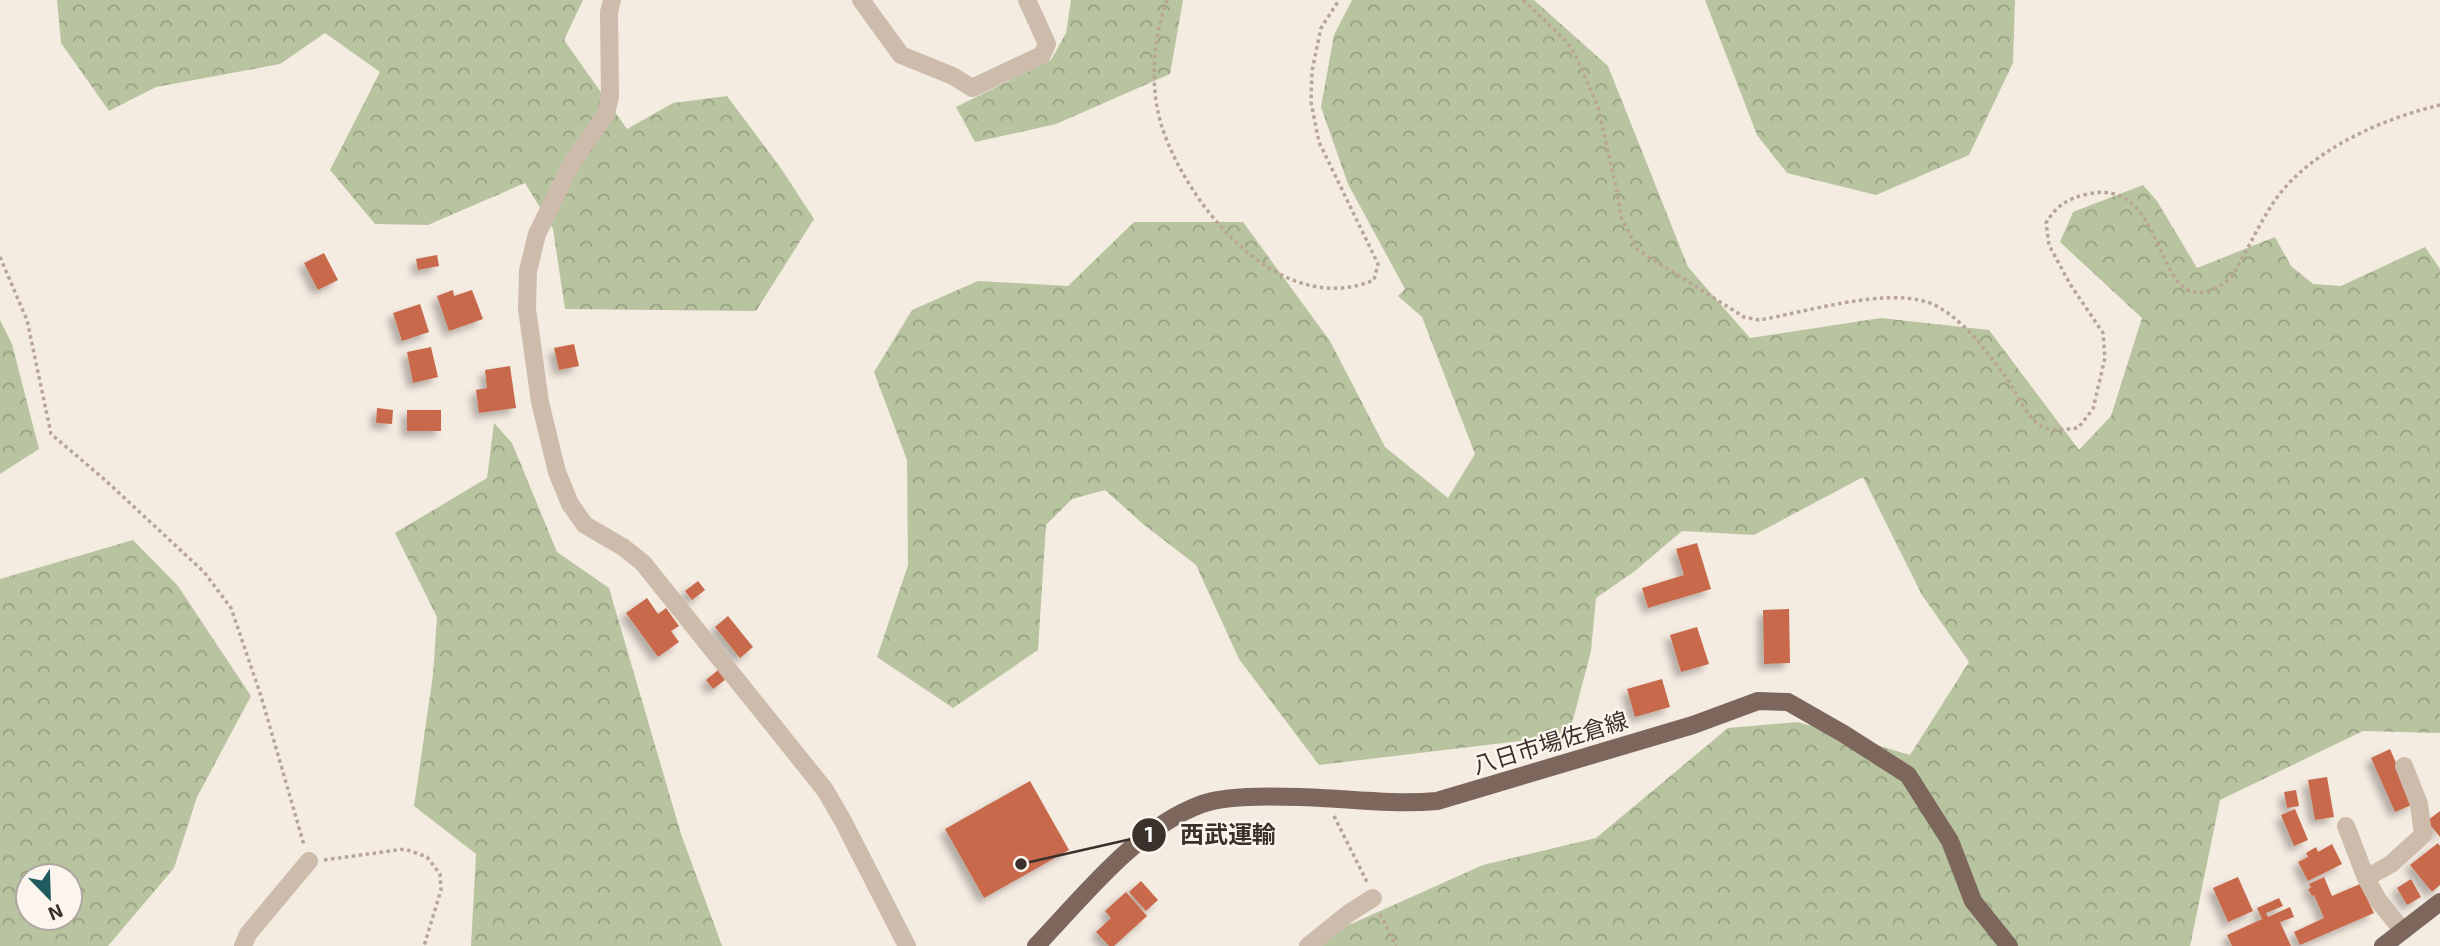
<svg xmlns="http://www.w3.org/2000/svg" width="2440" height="946" font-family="'Exo 2','Noto Sans JP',sans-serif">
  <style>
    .forest { fill: url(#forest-crowns); fill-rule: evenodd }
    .building { fill: #c8694b; filter: url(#shadow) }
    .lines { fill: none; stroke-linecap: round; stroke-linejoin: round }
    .path { stroke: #b9a596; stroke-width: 3.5; stroke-dasharray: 3.5 3.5; stroke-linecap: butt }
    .minor { stroke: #cdbbac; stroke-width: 18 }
    .major { stroke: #7d675c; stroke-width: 18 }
    .labels { text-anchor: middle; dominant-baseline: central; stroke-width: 5; stroke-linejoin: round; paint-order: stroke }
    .street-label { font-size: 23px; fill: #3b302b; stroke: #fbf5ee }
    .leader { fill: none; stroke: #3b302b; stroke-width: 2.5 }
    .callout-dot { fill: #3b302b; stroke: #fbf5ee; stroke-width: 2.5 }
    .mark-label { font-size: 21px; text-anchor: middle; font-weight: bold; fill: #fff }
    .callout-label { font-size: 24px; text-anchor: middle; font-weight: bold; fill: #3b302b; stroke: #fbf5ee; stroke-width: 5; stroke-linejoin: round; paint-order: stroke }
  </style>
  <defs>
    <pattern id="forest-crowns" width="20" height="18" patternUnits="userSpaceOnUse" patternTransform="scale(1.75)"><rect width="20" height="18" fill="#b8c4a0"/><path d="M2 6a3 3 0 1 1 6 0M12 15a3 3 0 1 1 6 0" fill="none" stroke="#97a083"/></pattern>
    <filter id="shadow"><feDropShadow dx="-5.5" dy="5.5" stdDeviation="3.5" flood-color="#0004"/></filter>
  </defs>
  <rect width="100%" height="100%" fill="#f4ebe1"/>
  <path class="forest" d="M57,0H583L564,40L627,129L673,103L727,96L780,167L814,219L756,311L565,309L553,229L525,183L428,225L375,224L330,170L380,72L325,33L280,64L156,87L109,111L61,43Z
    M1071,0H1183L1170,74L1056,124L975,142L956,107L1051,60L1066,33Z
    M1352,0H1534L1608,66L1688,267L1750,338L1881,318L1989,330L2079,450L2111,416L2142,318L2060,242L2073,212L2143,185L2157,201L2197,268L2275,237L2291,266L2313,284L2341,286L2425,247L2440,269V733L2363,731L2220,800L2190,946H1309L1342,928L1483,865L1596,838L1728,728L1798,722L1910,755L1969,662L1922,595L1863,477L1754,535L1682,531L1635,571L1596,598L1591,651L1569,735L1319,765L1239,659L1196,565L1143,524L1105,490L1072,499L1046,525L1038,650L953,708L877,657L908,565L907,460L874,372L912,310L978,281L1068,286L1134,222H1243L1330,341L1385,447L1448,498L1475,454L1422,317L1398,296L1405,289L1348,184L1321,107L1334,35Z
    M1705,0H2015L2013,63L1969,155L1876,195L1787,173L1757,135Z
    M0,320L12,344L39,449L0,474Z
    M494,423L512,443L557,552L609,588L681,834L722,946H471L476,854L414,806L433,675L437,617L395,533L487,478Z
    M133,540L178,586L251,696L197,797L174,868L108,946H0V579ZM28,876H70V918H28Z"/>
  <path class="building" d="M324,253L338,280L318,290L304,263Z
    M437,255L439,266L418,270L416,259Z
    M453,290L454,296L472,290L483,319L449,331L437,296Z
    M420,304L429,332L402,341L393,313Z
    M574,344L579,366L559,370L554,348Z
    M431,347L438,377L413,383L407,352Z
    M510,366L516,408L479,413L476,390L487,388L485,370Z
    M377,408L393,410L392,424L376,423Z
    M407,410H441V431H407Z
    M1697,543L1711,589L1648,608L1642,588L1684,575L1676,549Z
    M698,581L705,590L692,600L685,591Z
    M647,598L658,614L666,608L679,626L671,631L679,642L658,657L626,613Z
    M1789,609L1790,663L1764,664L1763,610Z
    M728,616L753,647L740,658L715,627Z
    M1697,627L1709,664L1681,672L1670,635Z
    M718,670L725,680L713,689L706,680Z
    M1662,679L1670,707L1635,717L1627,689Z
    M2390,749L2414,804L2395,812L2371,758Z
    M2327,777L2334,817L2315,820L2308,780Z
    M1030,781L1069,850L984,898L945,829Z
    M2296,790L2299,806L2287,808L2284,792Z
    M2295,809L2308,840L2294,846L2281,815Z
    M2440,811V837L2427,821Z
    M2438,843L2440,846V885L2432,892L2410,865Z
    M2332,844L2342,864L2308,881L2298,862L2308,857L2306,853L2316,847L2318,852Z
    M2238,877L2253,911L2228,922L2213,888Z
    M2324,877L2332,896L2360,884L2374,913L2300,945L2294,932L2324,918L2314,895L2312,896L2308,889L2311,888L2309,884Z
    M2411,879L2421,897L2407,905L2397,888Z
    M1141,881L1158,900L1146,911L1129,892Z
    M1126,892L1147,916L1114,946H1109L1096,932L1111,918L1105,911Z
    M2279,898L2283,906L2266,913L2268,917L2290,907L2294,917L2280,922L2291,946H2232L2227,935L2262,919L2257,908Z"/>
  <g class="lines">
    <path class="path" d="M1167,0C1153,39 1149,86 1162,127C1188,206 1280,320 1374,280L1378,264L1319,142L1311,102L1312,71L1321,28L1339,0
      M1523,0L1567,42L1576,56L1598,107L1617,191L1621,217L1638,250L1744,317L1759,320C1806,312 1883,288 1927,302C1962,314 1993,359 2013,388C2021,401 2028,418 2041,426C2051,432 2067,429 2078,428L2093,409L2105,358L2103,333L2070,284L2049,245L2046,223C2056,206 2068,198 2088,194C2177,174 2148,342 2231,278C2245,255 2256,230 2270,208C2303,153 2380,119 2440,105
      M0,257L27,320L51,434L104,479L204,572L231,608L261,696L304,845
      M1334,816L1368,884
      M324,860L405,849L427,857L440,874L441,890L424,946
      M1380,914L1396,946"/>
    <path class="minor" d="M612,0L609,12L610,96L606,114L573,161L537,234L528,271L527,309L540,402L557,472L570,504L585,525L623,547L643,563L825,790L843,821L907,946
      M861,0L901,55L953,76L972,88L1042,55L1047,44L1027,0
      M2346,826L2366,878L2378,900L2403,931
      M2366,878L2391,864L2423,835L2419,804L2404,766
      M243,946L248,934L309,861
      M1308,946L1349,913L1373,898"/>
    <path class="major" d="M1036,946C1083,897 1136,828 1202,804C1226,795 1271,796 1298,797C1344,798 1390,805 1437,801L1693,725L1758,701L1788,702L1844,734L1908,775L1950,841L1973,901L2009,946
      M2383,946L2440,902"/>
  </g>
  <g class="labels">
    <g class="street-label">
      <text transform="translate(1550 742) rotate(-17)">八日市場佐倉線</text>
    </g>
  </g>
  <path class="leader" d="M1021 864L1149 835"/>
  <g class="callout-dot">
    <circle cx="1021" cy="864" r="7"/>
    <circle cx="1149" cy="835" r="18"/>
  </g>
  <g class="mark-label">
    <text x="1149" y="842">1</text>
  </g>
  <g class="callout-label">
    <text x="1228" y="843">西武運輸</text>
  </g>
  <g transform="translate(49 897) rotate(157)"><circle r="33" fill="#fbf5ee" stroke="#aea6a0" stroke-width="2"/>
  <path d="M0-5L12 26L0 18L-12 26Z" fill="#1f5a5e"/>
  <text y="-10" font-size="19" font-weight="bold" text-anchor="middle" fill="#3b302b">N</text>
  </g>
</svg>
